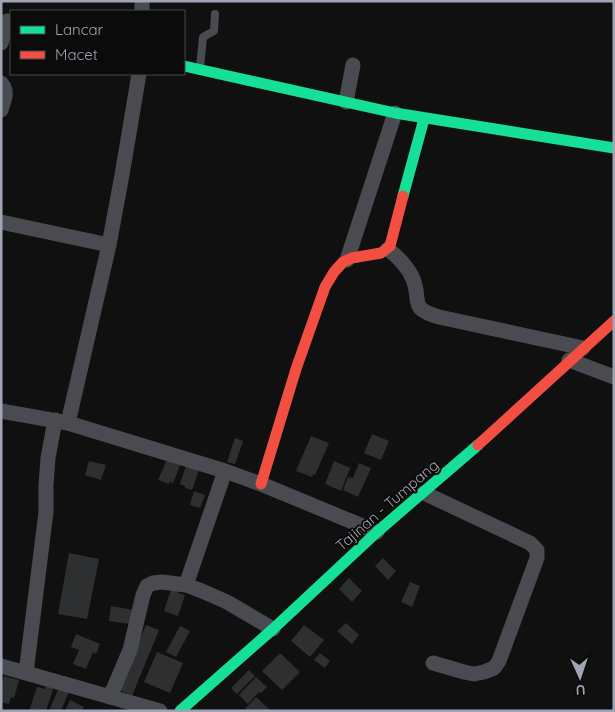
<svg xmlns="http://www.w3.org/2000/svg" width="615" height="712" font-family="Quicksand,sans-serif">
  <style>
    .building { fill: #2e2f31 }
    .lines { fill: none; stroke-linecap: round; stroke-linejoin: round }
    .lane { stroke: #4a4b50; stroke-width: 8 }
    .street { stroke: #4a4b50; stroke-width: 15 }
    .fast { stroke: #16e098; stroke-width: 11 }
    .jam { stroke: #f24e42; stroke-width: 11 }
    .labels { text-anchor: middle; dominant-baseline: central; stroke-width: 4; stroke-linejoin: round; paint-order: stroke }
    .street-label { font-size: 15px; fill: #9fa6b3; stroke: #0b0b0c }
  </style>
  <rect width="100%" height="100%" fill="#101010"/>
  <path class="building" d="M372,434L389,441L381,460L364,453Z
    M311,436L329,443L315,475L313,474L312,477L296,471Z
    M235,438L243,441L235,464L227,462Z
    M168,457L181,463L173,483L169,482V484L158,480Z
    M89,461L106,465L101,480L85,475Z
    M334,461L350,468L341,491L325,484Z
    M359,463L371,468L358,497L343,490L348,477L353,478Z
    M186,466L199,470L192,490L185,488V486L180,484Z
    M194,491L205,495L200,508L190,505Z
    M69,553L99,559L87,619L58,614Z
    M383,558L396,571L388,580L375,566Z
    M349,578L362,591L352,602L339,589Z
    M410,582L420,586L412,607L401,602Z
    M172,587L179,589L178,593L185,595L178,616L164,611Z
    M111,606L139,611L137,625L109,621Z
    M346,623L359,635L352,644L337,631Z
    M146,625L159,630L132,696L119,690Z
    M304,625L324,640L310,657L291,641Z
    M180,626L190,631L176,657L166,652Z
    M76,634L100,644L96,654L93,652L86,669L73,664L79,650L71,647Z
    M157,652L183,663L170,693L144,682Z
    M280,653L300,672L282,690L262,671Z
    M320,653L330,661L325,668L314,660Z
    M249,670L255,676L237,694L231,688Z
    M4,676L19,680L14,698L11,697L9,704L1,702V687Z
    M256,677L267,687L261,693L259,692L248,704L239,695Z
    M46,684L54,686L46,711H29L37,687L45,689Z
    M59,687L69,691L61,711H49Z
    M256,697L271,711H248L245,709Z
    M70,700L84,707L82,711H65Z"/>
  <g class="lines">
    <path class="lane" d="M200,67L203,37L214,31L215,14"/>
    <path class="street" d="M142,11V1
      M1,43L7,21
      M1,83C9,92 4,100 1,110
      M346,102L353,65
      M1,222L109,245
      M388,249C398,257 408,267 413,279C422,302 408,308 439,317L583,348
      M347,260L395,113
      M569,360L614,377
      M1,411L68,423L225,471L261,484L377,532
      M68,423L109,245L122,175L139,74
      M424,493L530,543L537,550V558L499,661L494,668L484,672L474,674L464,672L433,663
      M186,585L225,471
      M1,666L160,711
      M26,673L46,512V485L48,458L55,420
      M110,697L130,650L143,595L147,586L153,583L162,582L186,585L202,591L227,602L273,629"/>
    <path class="fast" d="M184,66L395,113L614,148
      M403,196L424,119
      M180,711L273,629L377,532L478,445"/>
    <path class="jam" d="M478,445L614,321
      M261,484L296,369L325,287L334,272L343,262L352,258L381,253L390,246L403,196"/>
  </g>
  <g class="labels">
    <g class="street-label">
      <text transform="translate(387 505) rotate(-41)">Tajinan - Tumpang</text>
    </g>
  </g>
  <rect width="615" height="712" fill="none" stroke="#9fa6b3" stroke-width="5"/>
  <rect x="10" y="10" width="175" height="65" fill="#0b0b0c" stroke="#46494f"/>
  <rect x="20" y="26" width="25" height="8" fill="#16e098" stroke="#46494f"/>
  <text x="55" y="35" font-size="15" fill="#9fa6b3">Lancar</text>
  <rect x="20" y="51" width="25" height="8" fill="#f24e42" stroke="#46494f"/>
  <text x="55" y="60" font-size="15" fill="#9fa6b3">Macet</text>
  <g transform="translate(580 677) rotate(177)" stroke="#0b0b0c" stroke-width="4" paint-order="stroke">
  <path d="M0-4L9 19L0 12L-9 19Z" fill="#9fa6b3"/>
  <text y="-8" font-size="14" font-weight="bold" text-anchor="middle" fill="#9fa6b3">U</text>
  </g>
</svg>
